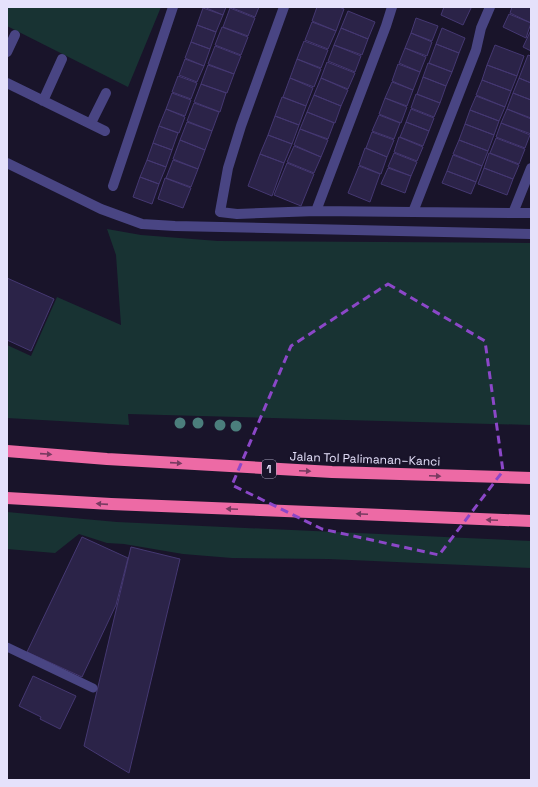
<svg xmlns="http://www.w3.org/2000/svg" width="538" height="787" font-family="'Space Grotesk',sans-serif">
  <style>
    .green { fill: #183333 }
    .building { fill: #2b2348; stroke: #453872 }
    .lines { fill: none; stroke-linecap: round; stroke-linejoin: round }
    .lane { stroke: #494583; stroke-width: 9 }
    .street { stroke: #494583; stroke-width: 10 }
    .highway { stroke: #ed6aa5; stroke-width: 12 }
    .tree { fill: #4b7e7c }
    .oneway { fill: #783b61 }
    .marked { fill: none; stroke: #8b47c8; stroke-width: 3; stroke-dasharray: 8 5; stroke-linejoin: round }
    .labels { text-anchor: middle; dominant-baseline: central; stroke-width: 4; stroke-linejoin: round; paint-order: stroke }
    .shield { fill: #19142a; stroke: #a8a4bc; stroke-width: 1 }
    .shield-label { font-size: 11px; font-weight: bold; fill: #e5e1fb }
    .street-label { font-size: 12px; fill: #e5e1fb; stroke: #19142a }
  </style>
  <rect width="100%" height="100%" fill="#19142a"/>
  <path class="green" d="M7,7H161L128,87L7,26Z
    M107,229L141,235L218,241L531,243V425L128,414L129,425L7,418V345L31,356L57,297L121,325L116,255Z
    M7,512L117,522L531,541V568L328,559L232,558L183,554L124,544L107,543L79,534L55,553L7,549Z"/>
  <path class="building" d="M204,7H226L223,15Z
    M230,7H259L255,17Z
    M317,7H339L344,9L336,31L312,21Z
    M444,7H470L471,8L463,25L441,15Z
    M512,7H531V23L510,13Z
    M203,8L223,15L216,32L197,25Z
    M230,8L255,18L248,36L223,27Z
    M348,11L375,22L368,39L341,28Z
    M509,14L531,23L526,38L503,27Z
    M416,18L438,26L432,41L411,33Z
    M312,22L336,31L328,49L305,40Z
    M197,25L216,32L210,49L191,42Z
    M222,27L248,37L241,55L215,45Z
    M341,28L368,39L362,55L334,45Z
    M442,28L465,38L459,53L436,44Z
    M531,30V51L523,47Z
    M411,33L432,42L427,56L405,48Z
    M304,41L328,50L321,68L297,59Z
    M191,42L210,49L204,66L185,58Z
    M436,44L459,53L452,72L429,63Z
    M334,45L361,56L355,72L328,61Z
    M495,45L524,56L517,76L487,65Z
    M215,46L241,56L234,74L208,64Z
    M405,48L426,57L420,72L399,63Z
    M528,55L531,56V83L519,78Z
    M185,59L204,66L197,82L179,75Z
    M297,59L321,69L314,87L290,78Z
    M327,62L355,73L348,89L321,78Z
    M428,63L452,72L446,86L423,77Z
    M398,64L420,72L413,90L392,81Z
    M208,65L234,74L227,93L201,84Z
    M487,65L517,76L511,91L482,80Z
    M178,76L197,83L191,99L172,92Z
    M423,77L446,86L440,103L417,94Z
    M290,78L313,88L306,106L283,97Z
    M321,78L348,90L341,106L314,95Z
    M519,78L531,83V100L513,93Z
    M482,80L511,91L505,107L476,95Z
    M392,82L413,90L407,106L385,98Z
    M201,84L226,93L220,112L194,102Z
    M172,93L191,100L185,116L166,109Z
    M513,93L531,100V118L507,109Z
    M416,94L440,103L434,117L411,108Z
    M314,95L341,106L335,123L307,112Z
    M476,96L505,107L499,121L470,110Z
    M282,97L306,106L299,125L275,116Z
    M385,98L407,107L401,123L379,114Z
    M194,103L219,112L212,131L187,121Z
    M166,109L185,117L179,133L159,126Z
    M411,109L434,118L429,131L406,122Z
    M507,109L531,119V134L501,123Z
    M470,110L499,121L494,135L465,124Z
    M307,112L334,123L328,139L300,129Z
    M379,115L400,123L394,139L372,131Z
    M275,116L299,125L292,144L268,135Z
    M187,122L212,131L205,150L180,140Z
    M406,122L429,131L423,146L400,137Z
    M501,123L530,135L525,148L496,137Z
    M465,124L494,135L488,151L459,140Z
    M159,126L178,133L172,150L153,143Z
    M300,129L328,140L321,157L294,145Z
    M372,132L394,140L387,157L366,148Z
    M268,135L292,144L284,163L260,154Z
    M399,137L423,147L417,161L394,152Z
    M496,138L525,149L519,164L490,153Z
    M180,140L205,150L198,169L173,159Z
    M459,140L488,151L482,166L453,154Z
    M153,143L172,150L166,167L147,160Z
    M294,146L321,157L314,173L287,162Z
    M365,148L387,157L381,174L359,165Z
    M394,153L417,162L411,176L388,167Z
    M489,153L519,165L513,179L484,168Z
    M260,154L284,163L272,196L248,186Z
    M453,155L482,166L476,182L447,171Z
    M147,160L166,167L159,184L140,177Z
    M173,160L198,169L191,187L166,178Z
    M287,163L314,174L301,206L274,195Z
    M359,166L380,174L370,202L348,193Z
    M388,168L411,176L405,193L381,184Z
    M484,168L513,179L507,195L478,184Z
    M447,171L476,182L471,194L442,183Z
    M140,177L159,184L152,204L133,197Z
    M165,178L191,188L183,208L158,199Z
    M7,278L54,299L31,351L7,340Z
    M82,537L128,558L116,605L82,677L27,652Z
    M131,547L180,559L129,773L84,746Z
    M33,676L76,696L60,729L40,719L41,717L19,706Z"/>
  <g class="lines">
    <path class="lane" d="M7,647L93,688"/>
    <path class="street" d="M284,7L241,126L228,168L220,212L237,214L316,211L513,213
      M7,52L15,35
      M7,83L105,131
      M43,101L62,59
      M91,123L106,93
      M7,163L101,209L142,224L175,226L531,234
      M531,168L513,213H531
      M113,186L173,7
      M316,211L386,26L392,7
      M413,212L476,50L481,28L490,7"/>
    <path class="highway" d="M7,451L107,459L332,472L531,478
      M7,498L111,504L531,521"/>
  </g>
  <g class="tree">
    <circle cx="180" cy="423" r="5.5"/>
    <circle cx="198" cy="423" r="5.5"/>
    <circle cx="220" cy="425" r="5.5"/>
    <circle cx="236" cy="426" r="5.5"/>
  </g>
  <defs><path id="oneway-solid" d="M-6-.8H1V-3.2L6.5 0L1 3.2V.8H-6Z"/></defs>
  <g class="oneway">
    <use href="#oneway-solid" transform="translate(46 454) rotate(4)"/>
    <use href="#oneway-solid" transform="translate(176 463) rotate(4)"/>
    <use href="#oneway-solid" transform="translate(305 471) rotate(3)"/>
    <use href="#oneway-solid" transform="translate(435 476) rotate(2)"/>
    <use href="#oneway-solid" transform="translate(102 504) rotate(-176)"/>
    <use href="#oneway-solid" transform="translate(232 509) rotate(-178)"/>
    <use href="#oneway-solid" transform="translate(362 514) rotate(-178)"/>
    <use href="#oneway-solid" transform="translate(492 520) rotate(-178)"/>
  </g>
  <path class="marked" d="M388,284L485,341L503,471L439,555L322,529L232,485L291,346Z"/>
  <g class="labels">
    <rect class="shield" x="262" y="460" width="14" height="18" rx="3"/>
    <g class="shield-label">
      <text x="269" y="469">1</text>
    </g>
    <g class="street-label">
      <text transform="translate(365 459) rotate(2)">Jalan Tol Palimanan–Kanci</text>
    </g>
  </g>
  <rect width="538" height="787" fill="none" stroke="#e5e1fb" stroke-width="16"/>
</svg>
